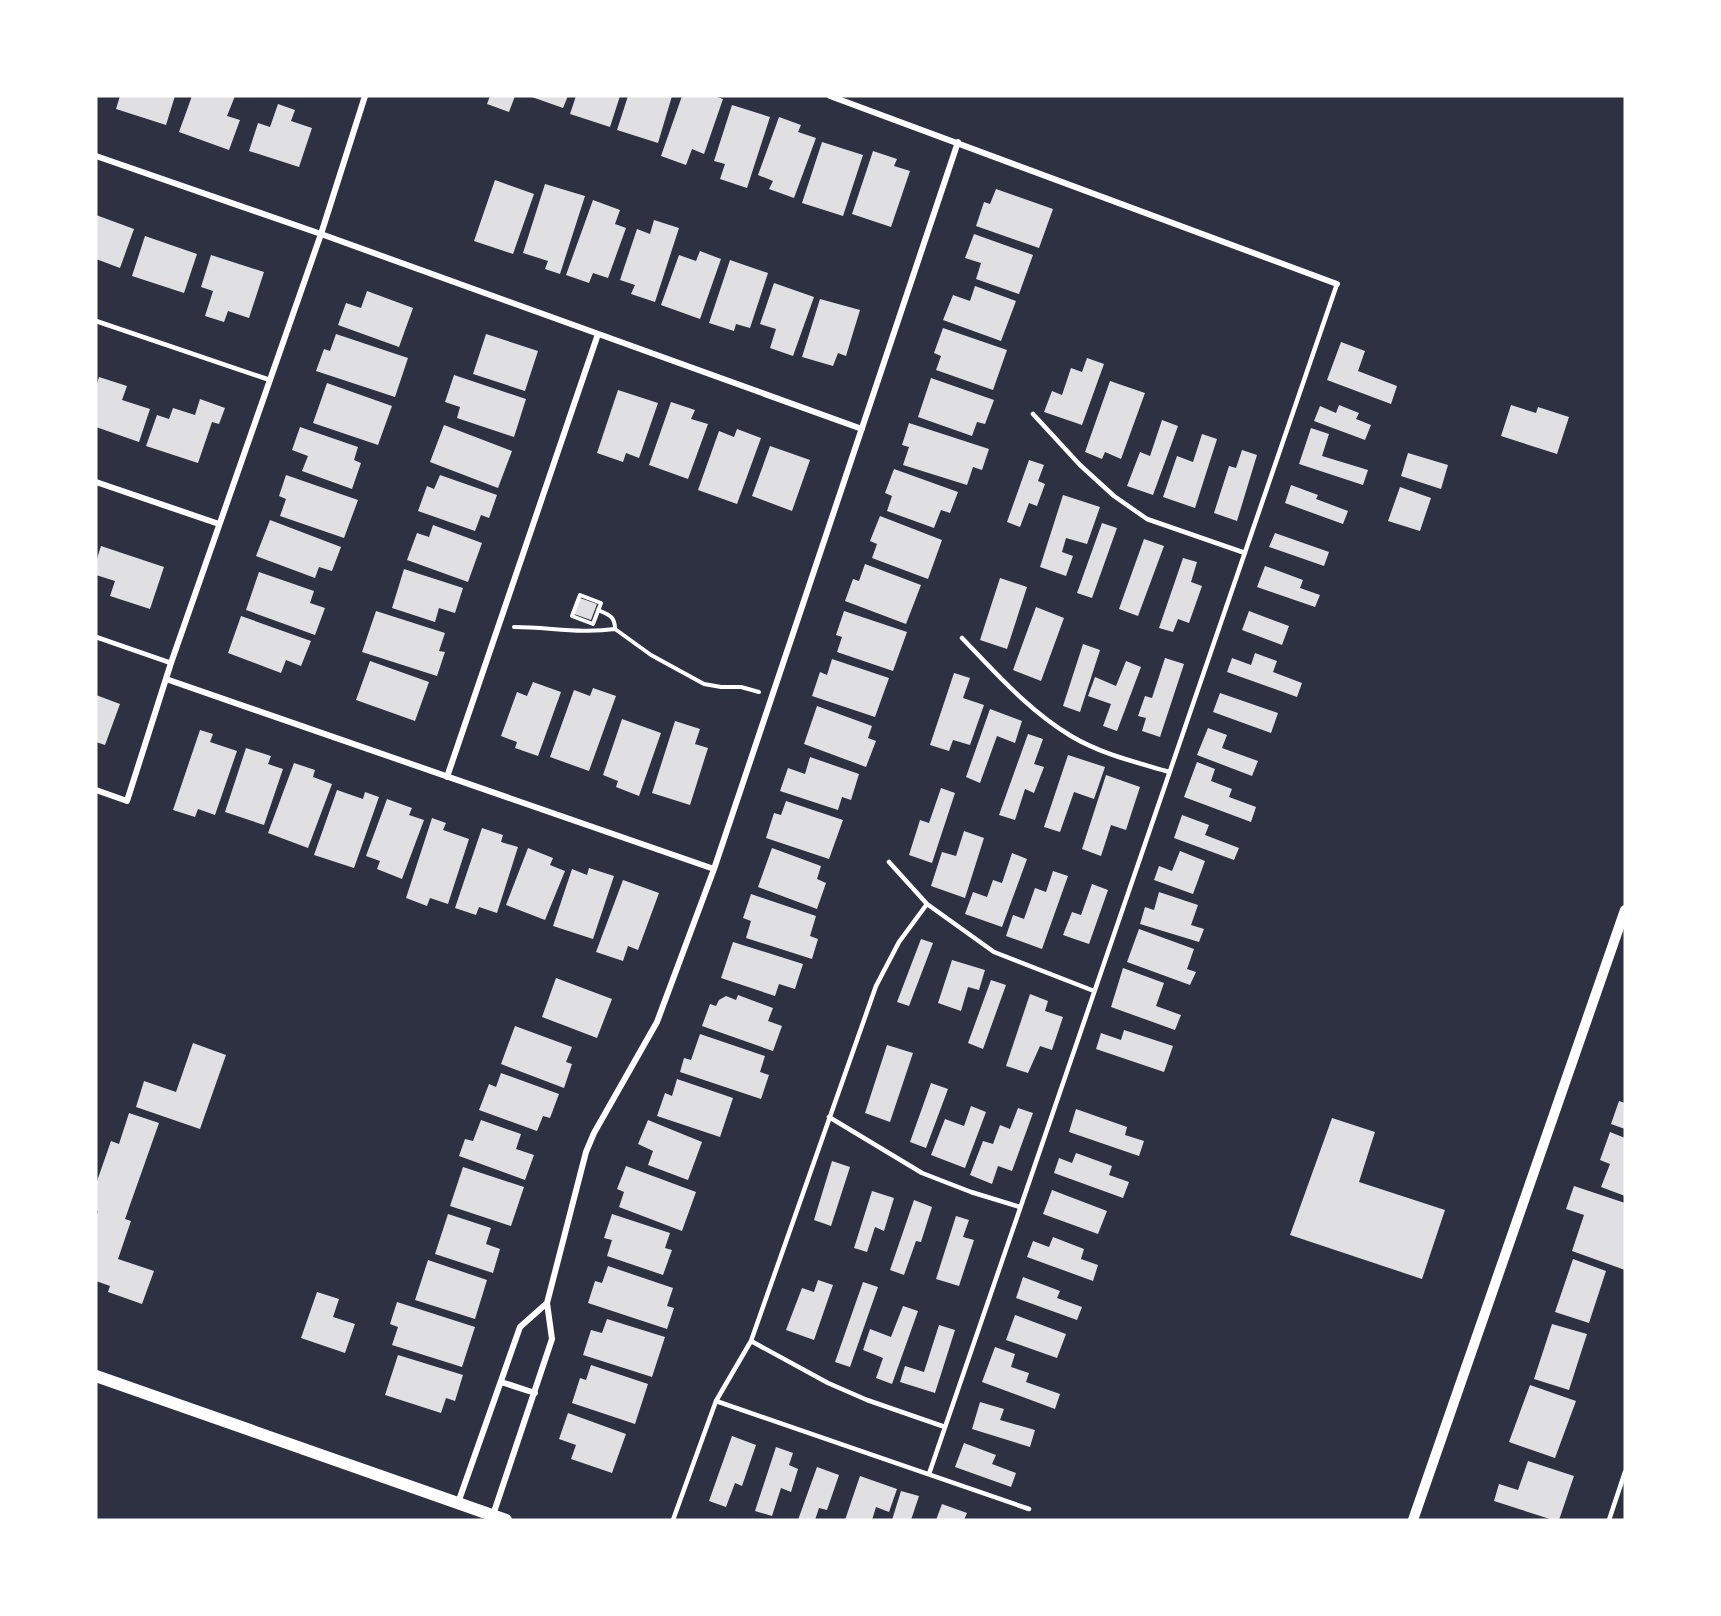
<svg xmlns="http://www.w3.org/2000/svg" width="1721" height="1616" font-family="Overpass,sans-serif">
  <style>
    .building { fill: #e0e0e3 }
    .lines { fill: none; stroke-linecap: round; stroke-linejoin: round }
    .path { stroke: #fff; stroke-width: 4 }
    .service { stroke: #fff; stroke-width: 4.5 }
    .minor { stroke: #fff; stroke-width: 6 }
    .tertiary { stroke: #fff; stroke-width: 10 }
    .secondary { stroke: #fff; stroke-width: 12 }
  </style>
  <rect width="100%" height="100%" fill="#2d3142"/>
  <path class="building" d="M120,96H175L166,125L116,109Z
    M192,96H235L227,116L240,120L229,150L179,132Z
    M490,96H515L509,112L487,104Z
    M529,96H568L563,108Z
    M576,96H620L610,127L570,114Z
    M628,96H672L658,143L617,130Z
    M682,96H714L723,99L704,154L692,149L686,165L661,156Z
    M278,104L295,110L291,121L312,128L299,167L249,151L258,123L270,127Z
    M732,105L770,117L747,188L720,179L725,164L714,161Z
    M779,117L801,125L798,132L816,138L794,198L769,189L773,181L758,175Z
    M822,142L863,155L843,216L802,203Z
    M873,151L897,159L894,166L910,171L891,227L852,214Z
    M495,180L534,194L513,254L474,241Z
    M545,184L585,196L560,274L545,269L548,261L523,253Z
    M996,189L1053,209L1039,248L976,226L984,202L990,204Z
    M593,200L620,210L615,224L626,228L608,278L593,273L589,283L566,275Z
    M96,215L134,229L120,268L96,259Z
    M654,220L679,228L655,302L631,294L635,285L620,280L637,229L650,234Z
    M974,234L1033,255L1019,294L976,279L981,263L965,258Z
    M145,236L197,254L184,293L132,276Z
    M700,251L721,259L700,319L661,305L679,255L696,261Z
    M211,255L264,272L249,318L228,311L224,322L205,316L213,291L201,287Z
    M730,260L768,273L750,328L736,324L734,331L709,323Z
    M774,283L814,297L793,356L770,348L776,329L760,324Z
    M975,286L1016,301L1001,341L943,320L953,295L970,301Z
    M367,291L413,308L399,347L338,325L346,303L361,308Z
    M820,299L860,310L846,356L838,353L833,366L802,357Z
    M943,328L1007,350L993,390L936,370L941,356L934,353Z
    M336,334L408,358L395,397L316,371L324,349L330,351Z
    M486,334L538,351L525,391L473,374Z
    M1341,342L1365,351L1358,371L1397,386L1391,404L1327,380Z
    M1087,358L1104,364L1082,425L1044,412L1052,391L1062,395L1071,368L1082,372Z
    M454,375L526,399L514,437L457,418L460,407L445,402Z
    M99,377L127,386L122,400L150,409L139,442L96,427V387Z
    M931,378L994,400L985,424L977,422L972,436L918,417Z
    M1110,381L1145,393L1121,459L1105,452L1102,459L1085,452Z
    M327,383L392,406L378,445L313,423Z
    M618,390L658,403L639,458L626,453L623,462L597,453Z
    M200,399L225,408L219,424L212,422L198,463L146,446L157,415L169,419L173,408L195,415Z
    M671,402L695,410L691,419L708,424L688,479L649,465Z
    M1339,405L1359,413L1356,419L1371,425L1365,440L1314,421L1320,406L1336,413Z
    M1511,405L1536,413L1538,407L1569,417L1557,454L1501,436Z
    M1162,420L1178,426L1153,495L1127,486L1140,452L1150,456Z
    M909,423L989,449L982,470L973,467L967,485L903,465L909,447L902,445Z
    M444,425L512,451L498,488L430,462Z
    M300,427L358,447L354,460L361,463L352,489L302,471L308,456L292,450Z
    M1311,428L1329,434L1322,456L1368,470L1363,485L1299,464Z
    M737,429L761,438L737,504L698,490L719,431L734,437Z
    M1202,434L1217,439L1195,508L1163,497L1177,456L1193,462Z
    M770,446L810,460L792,511L752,496Z
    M1242,450L1257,455L1237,521L1214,513L1229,466L1236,468Z
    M1408,453L1448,465L1441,489L1401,476Z
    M1029,460L1044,465L1038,481L1045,484L1037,506L1029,503L1020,527L1007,522Z
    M894,469L958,492L950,513L941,510L934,528L887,511L892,496L885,493Z
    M286,475L358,500L344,538L280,516L286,499L279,496Z
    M440,475L497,495L489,518L481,515L475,531L418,511L427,486L434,489Z
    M1291,485L1318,495L1316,499L1348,511L1343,524L1285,503Z
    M1400,487L1431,498L1420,531L1388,521Z
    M1063,495L1100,507L1087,544L1066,538L1062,552L1073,556L1066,576L1040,567Z
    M880,516L942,540L928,579L872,558L877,544L870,541Z
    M270,520L341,547L332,571L319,567L315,578L256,556Z
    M1102,523L1117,528L1092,598L1077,593Z
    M433,525L482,543L468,582L407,560L417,533L429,537Z
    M1275,533L1329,552L1324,566L1269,547Z
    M1144,539L1164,546L1138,616L1119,609Z
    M101,546L164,567L150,609L110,596L115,581L96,575V562Z
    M1183,558L1197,562L1191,582L1202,586L1189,623L1178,619L1173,632L1159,628Z
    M865,564L921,585L906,624L845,601L853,579L859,581Z
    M1265,566L1303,580L1300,588L1320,595L1315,607L1257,587Z
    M404,569L463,588L455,613L439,608L435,622L392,608Z
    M259,572L314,591L310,603L325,608L315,635L246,610Z
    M1000,578L1027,587L1007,649L980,640Z
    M580,598L597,604L591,620L574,614Z
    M1036,607L1064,618L1041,681L1013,670Z
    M376,611L445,633L439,651L445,652L437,676L362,652Z
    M844,611L907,632L893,671L837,652L842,637L836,635Z
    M1249,611L1289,626L1282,645L1242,630Z
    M241,616L311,641L301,666L286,660L281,673L228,653Z
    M1083,644L1100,650L1080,712L1063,706Z
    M1255,653L1277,661L1273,672L1302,683L1297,697L1227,672L1232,658L1251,665Z
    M1165,658L1184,664L1160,737L1142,731L1146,718L1138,716L1145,696L1152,698Z
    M832,659L889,678L875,717L812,696L820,672L827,675Z
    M370,661L429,682L415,721L356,700Z
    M1126,661L1141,667L1117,731L1103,726L1111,704L1088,696L1095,677L1116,686Z
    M954,673L970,678L963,698L984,705L970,745L953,740L949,751L930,745Z
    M533,682L561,692L538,756L515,748L517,742L501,736L517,692L527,696Z
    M593,688L616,696L589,771L550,757L574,690L590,696Z
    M1220,693L1278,713L1271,733L1213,712Z
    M96,695L120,704L105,745L96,742Z
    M817,706L872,726L868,738L876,741L866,767L804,744Z
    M990,709L1022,721L1015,743L997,736L980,783L966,777Z
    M622,719L661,733L639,796L616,787L618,781L603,775Z
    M675,721L700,729L695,744L708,748L690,805L652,793Z
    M1208,728L1227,735L1222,748L1258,761L1252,776L1197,755Z
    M200,730L213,734L210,742L237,751L215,815L198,809L195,817L173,810Z
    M1028,734L1043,739L1034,764L1044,767L1034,793L1025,789L1015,820L999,815Z
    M246,748L271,756L268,764L283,769L264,825L225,812Z
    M1068,755L1105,767L1094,799L1074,792L1060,832L1044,827Z
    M810,757L859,774L851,800L842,797L838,810L780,791L788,768L805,774Z
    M1197,762L1215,769L1211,781L1232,789L1229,797L1256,807L1251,822L1184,797Z
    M294,763L315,770L313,777L332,784L308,848L268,833Z
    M1106,775L1140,787L1126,830L1111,825L1101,856L1082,849Z
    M941,788L955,793L932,863L909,855L920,820L929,823Z
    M337,790L363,799L365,792L379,797L354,868L314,855Z
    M387,799L412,808L409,815L424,820L402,879L377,869L380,861L366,856Z
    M786,801L843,820L829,859L766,838L774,813L781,815Z
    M1182,815L1209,825L1205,835L1239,848L1234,860L1174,838Z
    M432,818L446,823L443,830L469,839L448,904L430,898L427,906L406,898Z
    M482,828L503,835L501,842L518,847L497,913L479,907L476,915L455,908Z
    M964,831L984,838L965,898L931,886L942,852L956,856Z
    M528,848L553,858L550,865L565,871L545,920L506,905Z
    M772,848L821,866L817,879L826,883L817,909L758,887Z
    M1180,851L1205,861L1193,894L1154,880L1159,866L1172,871Z
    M1012,853L1027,859L1002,927L965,914L973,892L987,897L993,880L1002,883Z
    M589,868L614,876L593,939L553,926L572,869L587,875Z
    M1053,871L1068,876L1042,949L1006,936L1013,915L1024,919L1035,888L1046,892Z
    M623,880L659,893L638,950L628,946L623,961L596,952Z
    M1092,884L1108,890L1089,944L1063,935L1072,912L1081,915Z
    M1159,892L1198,905L1191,925L1204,929L1199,942L1140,924L1145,907L1154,910Z
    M751,894L816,916L810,936L818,939L812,959L746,938L751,921L743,918Z
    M1139,929L1194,949L1187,969L1196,972L1190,985L1127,962Z
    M921,939L933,943L909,1006L897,1002Z
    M733,942L803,964L795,989L779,984L775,996L721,978Z
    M952,960L985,970L979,990L968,987L961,1011L938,1003Z
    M1123,968L1164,983L1156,1006L1181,1015L1175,1030L1111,1007Z
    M556,978L612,999L597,1038L542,1017Z
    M991,980L1006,985L983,1049L968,1043Z
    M1030,994L1048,1001L1045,1011L1063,1017L1052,1050L1040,1046L1028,1073L1006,1066Z
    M738,995L773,1008L768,1021L782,1026L773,1051L702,1026L710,1004L716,1006L719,1000L726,996L736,1000Z
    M515,1026L572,1047L566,1062L572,1064L564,1088L501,1064Z
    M1124,1030L1173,1046L1164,1072L1096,1049L1101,1033L1121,1040Z
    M700,1034L765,1056L760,1072L769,1075L761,1099L680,1072L684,1058L691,1060Z
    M193,1043L226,1055L200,1129L136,1107L144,1081L176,1092Z
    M887,1045L913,1053L890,1122L865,1113Z
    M501,1073L559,1094L550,1118L543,1116L537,1131L479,1110L489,1084L496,1087Z
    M677,1079L733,1098L720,1137L657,1116L665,1093L672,1096Z
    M931,1083L948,1089L926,1148L910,1142Z
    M1619,1101L1625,1103V1129L1611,1124Z
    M971,1106L986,1112L965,1168L931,1155L945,1119L964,1126Z
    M1018,1108L1033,1113L1012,1171L998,1166L992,1184L970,1175L983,1141L993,1144L1000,1125L1010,1129Z
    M1076,1109L1127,1127L1125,1135L1144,1141L1139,1156L1069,1132Z
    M129,1113L159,1123L125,1219L131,1221L118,1259L154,1271L142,1304L108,1292L110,1286L96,1281V1217L98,1211L96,1210V1184L111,1141L119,1144Z
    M1332,1118L1375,1132L1359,1182L1445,1210L1422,1279L1290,1235Z
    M481,1120L521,1134L516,1149L534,1155L525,1180L459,1156L465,1139L473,1141Z
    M648,1120L702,1142L688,1180L648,1165L653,1151L638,1144Z
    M1610,1132L1625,1138V1196L1601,1187L1610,1164L1600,1160Z
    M1076,1153L1112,1166L1109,1175L1129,1182L1123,1198L1054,1173L1059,1158L1072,1163Z
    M832,1161L850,1167L831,1226L814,1220Z
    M626,1166L696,1192L682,1231L619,1207L624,1192L617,1189Z
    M463,1167L524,1187L511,1226L450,1206Z
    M1574,1186L1625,1203V1270L1572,1251L1584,1215L1566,1209Z
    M1052,1190L1107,1211L1098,1234L1043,1214Z
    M872,1191L894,1198L884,1231L875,1227L867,1252L854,1248Z
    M914,1200L932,1207L921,1242L916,1241L904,1275L890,1270Z
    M448,1214L491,1228L486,1244L500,1249L493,1273L435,1254Z
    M612,1214L670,1233L665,1248L672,1250L663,1275L607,1256L612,1240L604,1238Z
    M956,1216L969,1220L963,1237L974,1240L959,1286L936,1279Z
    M1053,1237L1084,1249L1081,1259L1098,1265L1093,1281L1027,1257L1033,1241L1049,1247Z
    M1573,1259L1606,1271L1589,1323L1555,1312Z
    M428,1260L487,1280L475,1319L415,1300Z
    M608,1266L673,1288L667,1306L674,1308L667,1329L588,1303L595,1281L602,1283Z
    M1023,1277L1060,1291L1057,1298L1082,1307L1077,1320L1016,1298Z
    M818,1280L833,1285L814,1340L786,1330L802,1288L814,1292Z
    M863,1282L878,1287L850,1367L835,1362Z
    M317,1292L339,1299L333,1317L355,1324L345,1353L301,1338Z
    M397,1302L475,1327L462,1367L392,1345L398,1327L390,1324Z
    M903,1306L918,1311L892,1384L876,1378L883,1358L863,1350L870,1329L891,1337Z
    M1015,1315L1066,1334L1057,1358L1006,1340Z
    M607,1319L665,1337L652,1377L583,1355L591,1330L602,1333Z
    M1552,1324L1587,1334L1569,1390L1534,1379Z
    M939,1325L955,1330L935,1393L900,1382L905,1366L924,1372Z
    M995,1347L1015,1354L1011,1367L1029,1373L1026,1382L1060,1394L1055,1409L982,1382Z
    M398,1355L463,1375L455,1401L446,1398L441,1413L385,1395Z
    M591,1365L648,1384L635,1424L572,1403L580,1378L586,1380Z
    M1530,1385L1576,1401L1555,1458L1509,1442Z
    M980,1402L1004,1409L1000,1420L1035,1430L1030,1447L972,1429Z
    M568,1413L626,1434L612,1473L571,1459L576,1445L559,1439Z
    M732,1436L756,1445L742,1486L735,1483L726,1507L709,1501Z
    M964,1443L996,1455L992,1464L1016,1473L1011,1487L955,1467Z
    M776,1447L793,1453L789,1465L798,1469L791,1492L781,1488L772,1516L755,1511Z
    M1528,1461L1574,1476L1559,1520H1553L1494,1501L1499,1484L1518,1490Z
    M817,1467L839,1475L827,1510L819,1508L815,1520H798Z
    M860,1476L897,1489L889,1512L876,1507L872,1520H845Z
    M901,1491L919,1496L911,1520H892Z
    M942,1504L967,1513L964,1520H936Z"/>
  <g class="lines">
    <path class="path" d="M580,595L601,603L593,624L572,616Z
      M598,610C609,615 615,616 615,629
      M514,627C549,627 580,634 615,629L651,655L704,684L721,687H741L759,692"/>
    <path class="service" d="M96,321L270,380
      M1033,414L1080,465L1114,496L1147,519L1245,553
      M96,637L171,663
      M962,638C996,673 1028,710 1071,736C1101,754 1136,762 1169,772
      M889,862L927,904L994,952L1094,991
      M829,1117L922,1173L971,1192L1020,1207
      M751,1341L828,1383L867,1400L945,1427
      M716,1401L1029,1509
      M929,1474L1337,284
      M673,1520L716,1401L751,1341L876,986L899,942L927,904
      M1609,1520L1625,1472"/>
    <path class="minor" d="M830,96L1337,284
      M96,156L321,234L862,429
      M96,482L219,524
      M166,679L714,869
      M447,777L598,334
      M96,790L127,801L171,663L321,234L365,96
      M501,1382L535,1393
      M458,1503L520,1327L547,1303
      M493,1515L552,1339L547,1303L586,1152L594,1133L657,1022L714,869L958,142"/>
    <path class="tertiary" d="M1413,1520L1625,910"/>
    <path class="secondary" d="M96,1376L506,1520"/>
  </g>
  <rect width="1721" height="1616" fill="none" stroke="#ffffff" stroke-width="195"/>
</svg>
